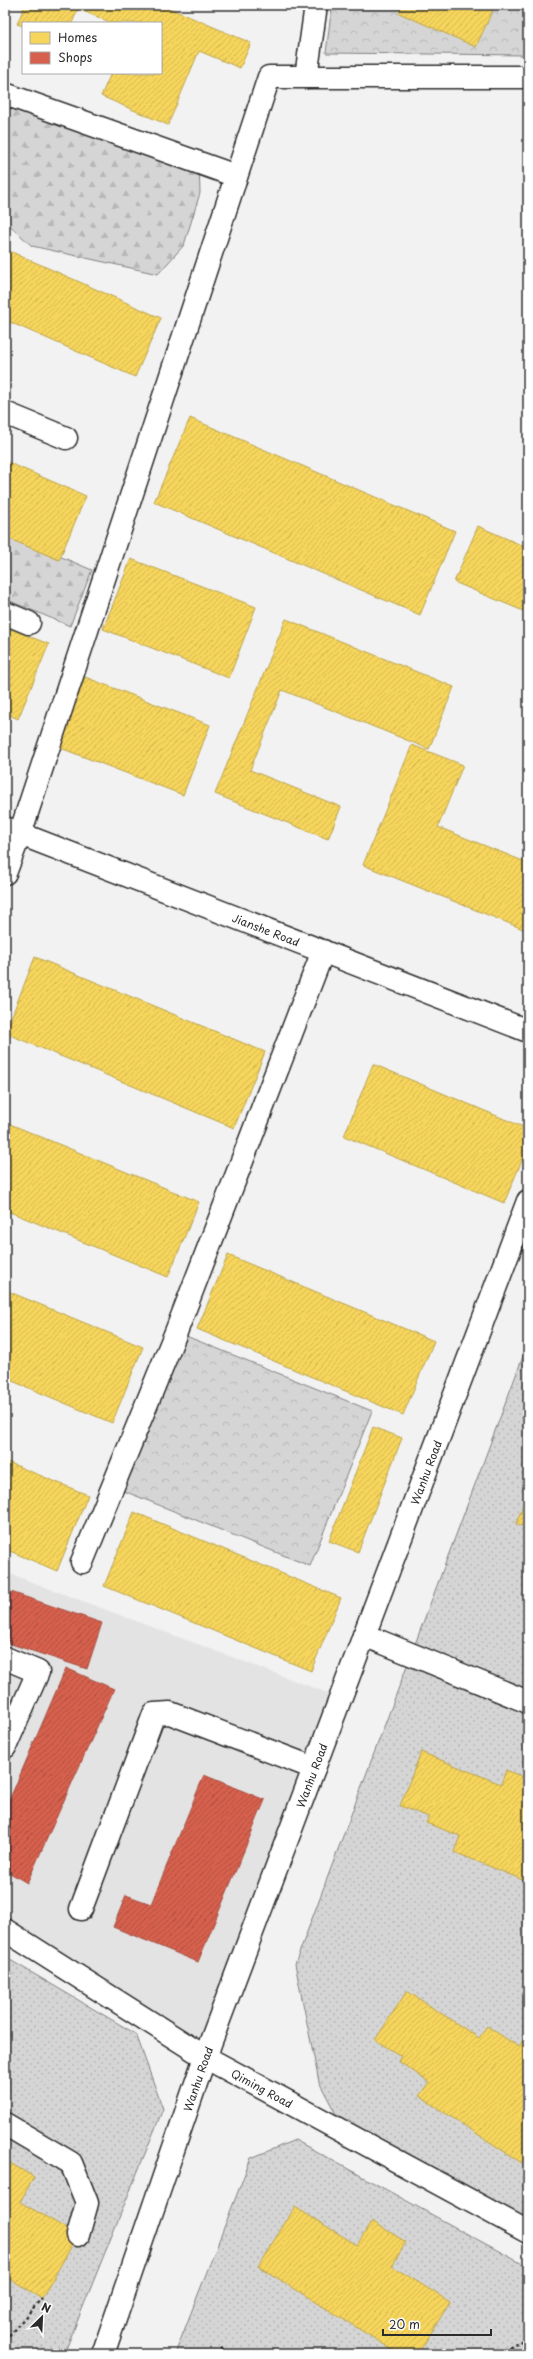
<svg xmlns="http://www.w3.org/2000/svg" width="533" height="2359" font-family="'Playpen Sans',sans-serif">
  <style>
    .built { fill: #e3e3e3 }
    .grass { fill: url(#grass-dots); stroke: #808080 }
    .forest { fill: url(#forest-firs); stroke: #808080 }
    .park { fill: url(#park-crowns); stroke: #808080 }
    .homes { fill: url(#homes-hatch); stroke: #b9a24d }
    .shops { fill: url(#shops-hatch); stroke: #a35043 }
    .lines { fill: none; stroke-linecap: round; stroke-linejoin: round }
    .minor-casing { stroke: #2b2b2b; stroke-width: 25 }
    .path { stroke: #2b2b2b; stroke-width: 2.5; stroke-dasharray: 3 3; stroke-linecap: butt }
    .minor { stroke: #fff; stroke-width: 22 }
    .labels { text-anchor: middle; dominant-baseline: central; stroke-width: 4; stroke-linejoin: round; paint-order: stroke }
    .street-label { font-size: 11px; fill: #2b2b2b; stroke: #fff }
  </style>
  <defs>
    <pattern id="grass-dots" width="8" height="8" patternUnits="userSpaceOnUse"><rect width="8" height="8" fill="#d5d5d5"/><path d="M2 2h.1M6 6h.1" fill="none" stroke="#b7b7b7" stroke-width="1.8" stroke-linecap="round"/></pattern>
    <pattern id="forest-firs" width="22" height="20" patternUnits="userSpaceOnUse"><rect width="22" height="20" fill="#d5d5d5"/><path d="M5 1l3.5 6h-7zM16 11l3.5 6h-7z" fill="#b7b7b7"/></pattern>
    <pattern id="park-crowns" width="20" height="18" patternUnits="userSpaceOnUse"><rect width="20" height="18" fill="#d5d5d5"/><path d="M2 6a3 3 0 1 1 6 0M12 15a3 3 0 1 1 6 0" fill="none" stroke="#b7b7b7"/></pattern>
    <pattern id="homes-hatch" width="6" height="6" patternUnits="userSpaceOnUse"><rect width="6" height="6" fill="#f6d55c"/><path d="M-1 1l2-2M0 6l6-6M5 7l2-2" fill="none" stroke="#d3b750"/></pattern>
    <pattern id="shops-hatch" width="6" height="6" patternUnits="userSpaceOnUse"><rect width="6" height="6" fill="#d6604d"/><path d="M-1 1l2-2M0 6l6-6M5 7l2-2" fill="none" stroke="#ae4f40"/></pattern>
  </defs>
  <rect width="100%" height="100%" fill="#f2f2f2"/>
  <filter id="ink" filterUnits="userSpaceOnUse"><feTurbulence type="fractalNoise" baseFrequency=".025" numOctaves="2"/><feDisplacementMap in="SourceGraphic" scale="8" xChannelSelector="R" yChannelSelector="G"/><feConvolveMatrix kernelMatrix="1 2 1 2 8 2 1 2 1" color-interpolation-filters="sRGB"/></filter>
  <g filter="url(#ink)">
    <path class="built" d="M5,1572L341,1698L205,2057L5,1930Z"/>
    <path class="grass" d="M528,1343V2233L346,2133L319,2082L295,1964Z
      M5,1957L136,2034L163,2109L64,2354H5Z
      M295,2140L528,2267V2354H175L251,2158Z"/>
    <path class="forest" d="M5,99L199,163L200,193L184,245L158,274L32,246L5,221Z
      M5,533L92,570L70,626L5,599Z"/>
    <path class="park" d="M332,5H528V55L326,53Z
      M176,1332L372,1411L310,1566L114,1487Z"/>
    <path class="homes" d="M25,5H162L251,43L240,68L199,51L168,125L101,96L111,73H161V23H112L78,9L72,23H23V26L17,24Z
      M402,5H495L476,47L399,13Z
      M5,249L161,318L135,377L5,320Z
      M190,418L455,531L420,615L154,502Z
      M5,461L86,496L59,560L5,537Z
      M478,526L528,548V613L454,582Z
      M131,559L256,607L229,678L103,629Z
      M286,619L454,687L429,749L282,690L250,770L341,807L328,839L215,794Z
      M5,627L49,644L18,719L5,713Z
      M85,677L210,725L183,795L58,747Z
      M412,745L463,765L438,827L528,863V931L363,865Z
      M35,957L265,1052L234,1128L5,1033Z
      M373,1064L528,1129V1146L504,1203L344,1136Z
      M5,1122L199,1202L168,1277L5,1210Z
      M228,1255L434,1341L403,1415L197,1329Z
      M5,1290L143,1347L112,1423L5,1378Z
      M373,1427L402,1438L358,1552L329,1541Z
      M5,1461L88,1495L57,1571L5,1549Z
      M528,1492V1528L516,1524Z
      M134,1512L341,1598L311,1671L104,1586Z
      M421,1752L501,1784L506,1770L528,1779V1882L454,1852L460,1836L426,1823L429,1817L400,1806Z
      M407,1991L479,2038L487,2026L519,2047L528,2032V2167L419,2096L429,2082L398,2061L401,2056L375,2040Z
      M5,2160L34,2177L20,2202L78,2235L42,2298L5,2276Z
      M295,2207L357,2245L372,2221L406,2242L392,2266L450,2302L418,2354H399L258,2266Z"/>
    <path class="shops" d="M5,1590L102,1623L87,1669L5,1642Z
      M66,1668L114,1689L27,1883L5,1870V1810Z
      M204,1775L265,1800L198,1962L113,1927L126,1895L151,1904Z"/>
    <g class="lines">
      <g class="minor-casing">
        <g id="minor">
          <path d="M306,77L316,5"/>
          <path d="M5,94L236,176"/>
          <path d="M5,413L66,438"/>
          <path d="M5,613L29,623"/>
          <path id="s1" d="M5,828L528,1031"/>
          <path d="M5,873L20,834L269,77H528"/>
          <path d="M82,1562L176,1332L323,951"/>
          <path d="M364,1635L528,1702"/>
          <path d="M5,1658L38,1672L5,1747"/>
          <path d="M81,1909L154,1714L170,1713L314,1768"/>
          <path id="s2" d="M5,1930L205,2057L528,2232"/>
          <path d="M5,2124L71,2163L87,2203L78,2235"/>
          <path id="s3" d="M103,2354L205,2057L528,1201"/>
        </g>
      </g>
      <path class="path" d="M5,2340L42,2298
        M220,2348L230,2354
        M499,2354L528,2337"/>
      <use href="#minor" class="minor"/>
    </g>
  </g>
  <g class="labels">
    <g class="street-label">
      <text stroke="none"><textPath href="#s1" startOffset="280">Jianshe Road</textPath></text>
      <text stroke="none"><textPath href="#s3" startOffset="939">Wanhu Road</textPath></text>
      <text stroke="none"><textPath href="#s3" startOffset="615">Wanhu Road</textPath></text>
      <text stroke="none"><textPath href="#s3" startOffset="291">Wanhu Road</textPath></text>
      <text stroke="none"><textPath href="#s2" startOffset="302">Qiming Road</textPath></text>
    </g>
  </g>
  <rect width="533" height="2359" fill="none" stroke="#fff" stroke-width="20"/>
  <rect x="10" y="10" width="513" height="2339" fill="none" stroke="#2b2b2b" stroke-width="1.5" filter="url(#ink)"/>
  <rect x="22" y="22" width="140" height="52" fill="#ffffff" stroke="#aaaaaa"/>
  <rect x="30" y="32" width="20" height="12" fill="#f6d55c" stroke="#aaaaaa"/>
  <text x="58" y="42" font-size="12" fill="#2b2b2b">Homes</text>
  <rect x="30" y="52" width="20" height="12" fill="#d6604d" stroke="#aaaaaa"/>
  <text x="58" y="62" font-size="12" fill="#2b2b2b">Shops</text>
  <g transform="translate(42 2317) rotate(24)" stroke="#ffffff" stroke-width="3" paint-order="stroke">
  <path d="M0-3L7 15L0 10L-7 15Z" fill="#2b2b2b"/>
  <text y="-6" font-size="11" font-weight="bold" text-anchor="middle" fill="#2b2b2b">N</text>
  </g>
  <path d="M383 2329v6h108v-6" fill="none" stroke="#2b2b2b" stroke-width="2"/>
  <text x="389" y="2329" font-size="12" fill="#2b2b2b" stroke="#ffffff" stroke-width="3" paint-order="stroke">20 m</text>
</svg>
